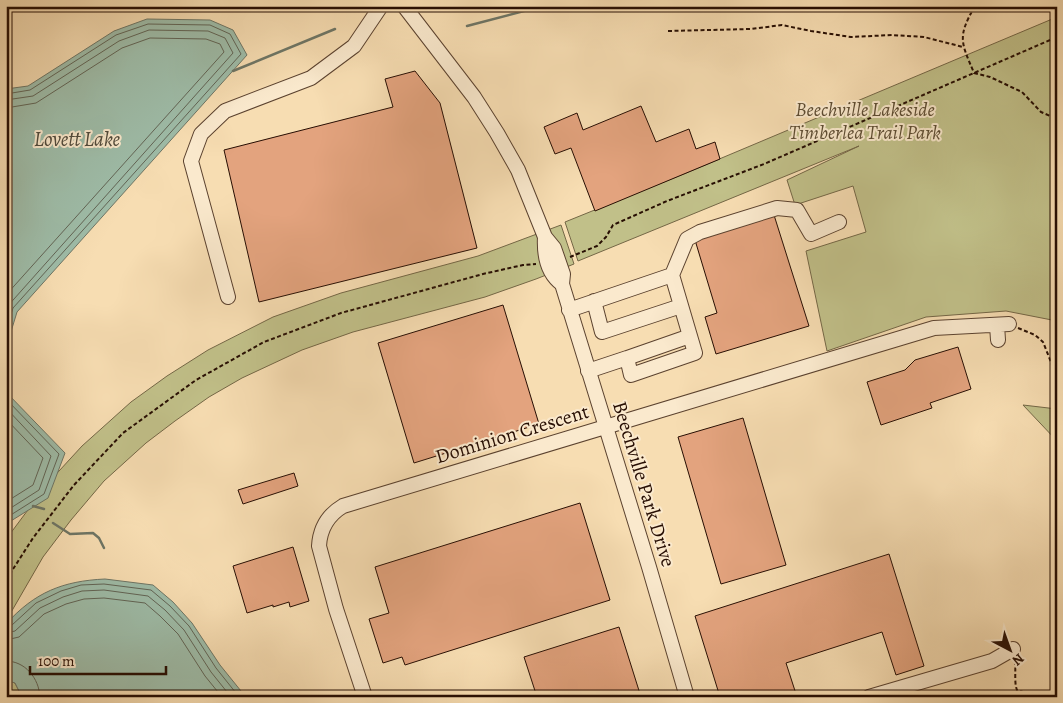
<svg xmlns="http://www.w3.org/2000/svg" width="1063" height="703" font-family="Alegreya,serif">
  <style>
    .green { fill: #c1c089; stroke: #746746 }
    .water { fill: #9ebca8; stroke: #6e7666 }
    .lines { fill: none; stroke-linecap: round; stroke-linejoin: round }
    .shore { stroke: #626556; stroke-width: 1 }
    .stream { stroke: #6e7666; stroke-width: 2.5 }
    .building { fill: #e3a37e; stroke: #270e03 }
    .minor-casing { stroke: #5b422f; stroke-width: 16 }
    .path { stroke: #270e03; stroke-width: 2; stroke-dasharray: 4 2.5; stroke-linecap: butt }
    .minor { stroke: #fae9cd; stroke-width: 14 }
    .labels { text-anchor: middle; dominant-baseline: central; stroke-width: 4; stroke-linejoin: round; paint-order: stroke }
    .park-label { font-size: 20px; font-style: italic; fill: #5d4c32; stroke: #fae9cd }
    .street-label { font-size: 20px; fill: #270e03; stroke: #fae9cd }
    .water-label { font-size: 21px; font-style: italic; fill: #514b3d; stroke: #fae9cd }
  </style>
  <rect width="100%" height="100%" fill="#f7ddb2"/>
  <filter id="stains"><feTurbulence type="fractalNoise" baseFrequency=".004" numOctaves="4"/><feColorMatrix values="0 0 0 0 .2 0 0 0 0 .09 0 0 0 0 .02 0 0 0 .5 -.17"/></filter>
  <radialGradient id="worn" r=".72"><stop offset=".6" stop-color="#630" stop-opacity="0"/><stop offset="1" stop-color="#630" stop-opacity=".3"/></radialGradient>
  <path class="green" d="M1057,17V321L1006,311L926,317L827,351L806,251L866,232L853,186L795,205L787,180L859,146L578,261L565,222L686,173Z
    M561,225L574,264L536,279L485,297L353,332L302,350L242,378L209,397L175,421L146,443L104,481L71,520L43,557L6,621L7,538L48,483L82,446L131,402L167,376L208,350L273,317L341,293L478,256Z
    M1023,405L1057,409V441Z
    M6,676L9,681L15,683L22,697H6Z"/>
  <path class="water" d="M147,19L210,20L233,30L247,55L17,312L6,348V89L28,86L114,31Z
    M6,392L65,453L48,498L6,524Z
    M105,579L153,585L173,602L192,623L220,665L241,691L242,697H22L15,683L9,681L6,676V624C35,592 63,581 105,579Z"/>
  <g class="lines">
    <path class="shore" d="M6,94L30,90L116,35L148,24L210,25L230,34L241,54L13,308L6,330
      M6,100L33,96L119,41L149,30L208,31L225,38L233,53L6,308
      M6,108L36,103L122,48L150,38L206,39L220,44L224,52L6,295
      M6,399L59,454L44,494L6,518
      M6,408L51,456L39,490L6,511
      M6,419L43,458L33,485L6,502
      M6,627L12,625L36,603L61,591L81,585L104,584L151,590L170,606L189,626L216,668L236,693L237,697
      M6,633L15,631L40,608L63,597L82,591L104,590L148,596L165,610L184,630L211,672L231,697
      M6,640L19,637L44,614L66,604L84,599L104,598L145,603L160,616L178,634L205,676L222,697
      M6,661C25,661 39,678 40,697"/>
    <path class="stream" d="M467,26L543,6
      M233,71L335,29
      M33,506L44,509
      M53,523L70,534L93,533L99,538L104,548"/>
  </g>
  <path class="building" d="M415,71L440,103L477,248L259,302L224,150L393,107L385,79Z
    M641,106L656,142L689,129L696,149L715,142L720,159L595,211L571,148L555,154L544,127L577,113L583,130Z
    M774,215L809,326L716,354L705,317L717,313L695,240Z
    M503,305L539,424L414,463L378,343Z
    M958,347L971,389L930,403L932,408L881,425L867,382L905,370L915,360Z
    M743,418L786,565L721,584L678,437Z
    M294,473L298,486L243,504L238,490Z
    M580,503L610,600L405,665L402,657L383,663L369,619L389,613L375,567Z
    M293,547L309,601L290,607L289,602L273,607V605L247,613L233,566Z
    M889,554L924,666L896,675L882,632L786,663L797,697H720L695,616Z
    M619,627L641,697H537L524,657Z"/>
  <g class="lines">
    <g class="minor-casing">
      <path id="minor" d="M404,6L474,97L497,133L518,170L545,237L554,248L563,274L562,284L649,567L687,697
        M545,237C544,255 547,273 562,284
        M672,275L687,239L700,232L777,208L797,210L811,234L839,222
        M228,297L191,161L201,134L225,111L311,78L354,46L381,6
        M594,301L602,332L681,306
        M569,310L672,275L695,353L631,375L627,358L588,371
        M997,325L998,340
        M627,358L690,336
        M365,697L336,609L319,546C320,529 328,515 343,506L934,328L1009,324
        M869,697L992,661L1013,649"/>
    </g>
    <path class="path" d="M975,6C957,37 961,42 974,73L990,77L1022,92L1041,112L1057,119
      M668,31L751,29L782,25L811,31L851,37L892,35L924,37L963,47
      M570,257L597,246L606,237L613,225L667,201L764,164L1057,37
      M1018,328L1035,335L1043,342L1057,377
      M6,580L33,538L74,485L123,433L196,380L264,342L341,313L483,274L523,265L536,264
      M1015,661C1016,670 1014,683 1017,690L1023,692L1050,697"/>
    <use href="#minor" class="minor"/>
  </g>
  <g class="labels">
    <g class="park-label">
      <text x="865" y="109">Beechville Lakeside<tspan x="865" dy="23">Timberlea Trail Park</tspan></text>
    </g>
    <g class="street-label">
      <text transform="translate(512 434) rotate(-17)">Dominion Crescent</text>
      <text transform="translate(644 484) rotate(73)">Beechville Park Drive</text>
    </g>
    <g class="water-label">
      <text x="77" y="139">Lovett Lake</text>
    </g>
  </g>
  <rect width="1063" height="703" fill="none" stroke="#f7ddb2" stroke-width="25"/>
  <rect x="8" y="8" width="1048" height="688" fill="none" stroke="#270e03" stroke-width="2.5"/>
  <rect x="12" y="12" width="1038" height="678" fill="none" stroke="#270e03"/>
  <g transform="translate(1010 650) rotate(139)" stroke="#fae9cd" stroke-width="4" paint-order="stroke">
  <path d="M0-4L9 19L0 12L-9 19Z" fill="#270e03"/>
  <text y="-8" font-size="14" font-weight="bold" text-anchor="middle" fill="#270e03">N</text>
  </g>
  <path d="M30 666v8h136v-8" fill="none" stroke="#270e03" stroke-width="2.5"/>
  <text x="38" y="666" font-size="15" fill="#270e03" stroke="#fae9cd" stroke-width="4" paint-order="stroke">100 m</text>
  <rect width="100%" height="100%" filter="url(#stains)"/>
  <rect width="100%" height="100%" fill="url(#worn)"/>
</svg>
